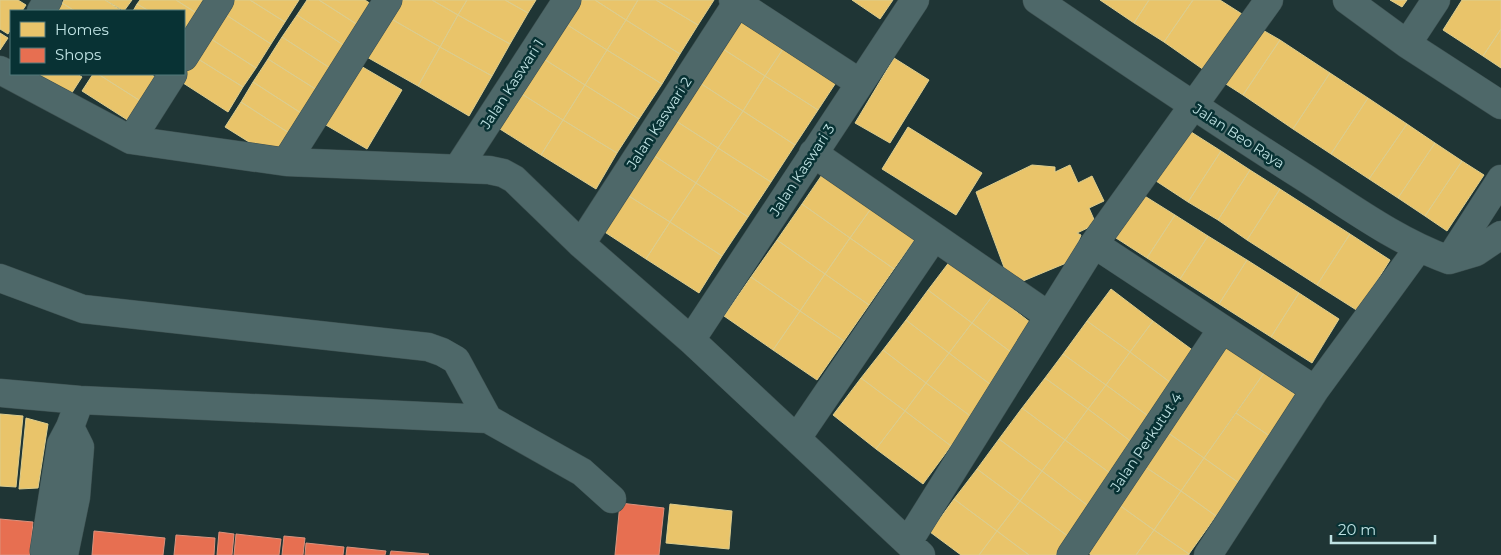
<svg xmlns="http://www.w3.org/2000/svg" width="1501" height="555" font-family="Montserrat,sans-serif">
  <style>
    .homes { fill: #e9c46a; stroke: #dccd8e }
    .shops { fill: #e76f51; stroke: #db927d }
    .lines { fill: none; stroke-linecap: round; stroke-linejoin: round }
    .minor-casing { stroke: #3d5050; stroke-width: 29 }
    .minor { stroke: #4e6869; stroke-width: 28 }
    .labels { text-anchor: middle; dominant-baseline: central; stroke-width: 5; stroke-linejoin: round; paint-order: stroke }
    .street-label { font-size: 14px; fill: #bfe2e3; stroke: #083234 }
  </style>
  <rect width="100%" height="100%" fill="#1f3535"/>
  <path class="homes" d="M0,0H18L26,5L22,11H11V29L8,34L0,29Z
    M64,0H105L122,11H75L62,3Z
    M105,0H132L124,11Z
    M140,0H176L198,14L184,33V11H149L137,4Z
    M176,0H208L198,14Z
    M232,0H250L285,22L271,44L223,13Z
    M250,0H299L285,22Z
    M307,0H319L358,25L345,46L297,15Z
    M319,0H365L371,4L358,25Z
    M398,0H432L458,15L440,47L388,17Z
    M432,0H467L458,15Z
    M467,0H505L528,13L510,44L458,15Z
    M505,0H536L528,13Z
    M570,0H595L626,20L607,50L558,19Z
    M595,0H638L626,20Z
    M638,0H656L698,25L680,54L626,20Z
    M656,0H714L698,25Z
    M852,0H893L880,19Z
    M1100,0H1149L1134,23Z
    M1149,0H1193L1164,42L1134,23Z
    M1193,0H1220L1242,14L1204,70L1164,42Z
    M1390,0H1407L1402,7Z
    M1462,0H1501V29L1483,56L1443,30Z
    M62,3L75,11H57Z
    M137,4L149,11H133Z
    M743,10L789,40L765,76L720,47Z
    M223,13L271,44L256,68L208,37Z
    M297,15L345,46L330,68L282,37Z
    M458,15L510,44L492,76L440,47Z
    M388,17L440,47L418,86L365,56Z
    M558,19L607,50L585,85L536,54Z
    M626,20L680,54L662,84L607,50Z
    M1254,25L1280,40L1243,95L1218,79Z
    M1501,29V68L1483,56Z
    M0,33L8,38L0,50Z
    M208,37L256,68L243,87L195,57Z
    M282,37L330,68L317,90L268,59Z
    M789,40L841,75L818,110L765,76Z
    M1280,40L1330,73L1293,129L1243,95Z
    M440,47L492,76L469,116L418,86Z
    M720,47L765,76L743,111L697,81Z
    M607,50L662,84L639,119L585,85Z
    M536,54L585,85L563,120L514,89Z
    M195,57L243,87L228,112L180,81Z
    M894,58L929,80L890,143L855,123Z
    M268,59L317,90L301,113L253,82Z
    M354,62L402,90L367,149L319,121Z
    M1330,73L1368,98L1331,154L1293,129Z
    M22,74H77L82,77L66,102Z
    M93,74H98L142,102L129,121L82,91Z
    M98,74H150L157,78L142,102Z
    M765,76L818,110L795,145L743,111Z
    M697,81L743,111L718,148L673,119Z
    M253,82L301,113L289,133L241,102Z
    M585,85L639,119L617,153L563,120Z
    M514,89L563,120L541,155L492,124Z
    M1368,98L1407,124L1369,179L1331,154Z
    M241,102L289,133L273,157L225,127Z
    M743,111L795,145L771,182L718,148Z
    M673,119L718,148L696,183L650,153Z
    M563,120L617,153L596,189L541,155Z
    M1407,124L1435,143L1398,198L1369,179Z
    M908,127L982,173L956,215L882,169Z
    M1188,130L1221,151L1188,202L1156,181Z
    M1435,143L1462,161L1425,216L1398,198Z
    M718,148L771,182L748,217L696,183Z
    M1221,151L1250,170L1218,220L1188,202Z
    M650,153L696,183L670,222L624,193Z
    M1462,161L1484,175L1447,231L1425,216Z
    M1032,165L1055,167V172L1070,165L1078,183L1092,176L1104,201L1089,208L1096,224L1077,233L1081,235L1071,261L1011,286L976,192Z
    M826,169L875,203L850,238L802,204Z
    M1250,170L1280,189L1247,240L1218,220Z
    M696,183L748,217L722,256L670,222Z
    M1280,189L1350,234L1317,285L1247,240Z
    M624,193L670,222L646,259L600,229Z
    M1143,195L1175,215L1147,258L1116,238Z
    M875,203L919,234L894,269L850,238Z
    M802,204L850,238L825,274L777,240Z
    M1175,215L1208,236L1180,279L1147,258Z
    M670,222L722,256L699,293L646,259Z
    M1350,234L1390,260L1358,311L1317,285Z
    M1208,236L1247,260L1219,304L1180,279Z
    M850,238L894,269L869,305L825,274Z
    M777,240L825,274L800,311L751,277Z
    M1247,260L1299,293L1271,337L1219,304Z
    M950,261L994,294L972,323L928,290Z
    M825,274L869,305L844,341L800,311Z
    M751,277L800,311L773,350L724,316Z
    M1111,289L1153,321L1130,352L1087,321Z
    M928,290L972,323L949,353L906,320Z
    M1299,293L1339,319L1312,363L1271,337Z
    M994,294L1040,330L1019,358L972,323Z
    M800,311L844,341L817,380L773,350Z
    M906,320L949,353L926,383L883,350Z
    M1087,321L1130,352L1106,385L1063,354Z
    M1153,321L1202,357L1179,389L1130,352Z
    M972,323L1019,358L995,388L949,353Z
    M1225,345L1264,373L1204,458L1164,430Z
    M883,350L926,383L905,411L861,378Z
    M1130,352L1179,389L1155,421L1106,385Z
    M949,353L995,388L973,418L926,383Z
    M1063,354L1106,385L1088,409L1045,378Z
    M1264,373L1299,397L1271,437L1236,413Z
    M861,378L905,411L876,449L833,415Z
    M1045,378L1088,409L1065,440L1022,408Z
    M926,383L973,418L951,446L905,411Z
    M1106,385L1155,421L1137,446L1088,409Z
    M1022,408L1065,440L1042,471L999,439Z
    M1088,409L1137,446L1114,476L1065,440Z
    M905,411L951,446L923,484L876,449Z
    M1236,413L1271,437L1239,483L1204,458Z
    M0,414L23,416L16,487L0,486Z
    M26,418L48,424L38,488L19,489Z
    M1164,430L1204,458L1181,491L1141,464Z
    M999,439L1042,471L1020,501L977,469Z
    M1065,440L1114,476L1091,508L1042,471Z
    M1204,458L1239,483L1216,516L1181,491Z
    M1141,464L1181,491L1154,530L1115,502Z
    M977,469L1020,501L997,531L954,499Z
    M1042,471L1091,508L1069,537L1020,501Z
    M1181,491L1216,516L1189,554L1154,530Z
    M954,499L997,531L979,555H961L930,532Z
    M1020,501L1069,537L1056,555H1029L997,531Z
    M1115,502L1154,530L1136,555H1091L1082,548Z
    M670,504L732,511L729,549L666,543Z
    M1154,530L1189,554V555H1136Z
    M997,531L1029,555H979Z"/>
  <path class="shops" d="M620,503L664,508L659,555H615Z
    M0,519L33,522L30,555H0Z
    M94,531L165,538L163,555H92Z
    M219,532L234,534L232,555H217Z
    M236,534L281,539L279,555H234Z
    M176,535L215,538L214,555H174Z
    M284,536L305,538L303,555H282Z
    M306,543L344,547L343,555H305Z
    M347,547L386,551L385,555H346Z
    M391,551L429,554L428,555H390Z"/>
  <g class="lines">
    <g class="minor-casing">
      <path id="minor" d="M733,0L860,83
        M1037,0C1125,60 1212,119 1302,176C1349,206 1396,241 1449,260
        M1347,0L1407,44L1501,105
        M41,11L48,0
        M1407,44L1436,0
        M184,57L220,0
        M0,70L131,140L286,162L489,170L503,173L514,179L581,244L691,340L921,555
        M131,140L173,74
        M813,153L1049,316
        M286,162L388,0
        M458,168L567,0
        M581,244L737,3
        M1094,244L1315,390
        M1449,260L1501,179
        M1449,260L1476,252L1501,235
        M0,278L83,309L428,347L442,352L456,360L488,419L582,472L612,499
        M691,340L915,0
        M0,393L80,400L488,419
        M797,438L934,237
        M908,542L1094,244L1269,0
        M46,555L44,551L61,444L70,427L80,400
        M64,555L76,497L80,447L70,427
        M1071,555L1222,329
        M1208,555L1315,390L1418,249"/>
    </g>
    <use href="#minor" class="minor"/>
  </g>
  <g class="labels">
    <g class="street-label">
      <text transform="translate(512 84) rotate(-57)">Jalan Kaswari 1</text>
      <text transform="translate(659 123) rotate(-57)">Jalan Kaswari 2</text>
      <text transform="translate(1239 136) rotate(33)">Jalan Beo Raya</text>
      <text transform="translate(802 170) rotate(-57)">Jalan Kaswari 3</text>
      <text transform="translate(1146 442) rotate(-56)">Jalan Perkutut 4</text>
    </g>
  </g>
  <rect x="10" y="10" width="175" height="65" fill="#083234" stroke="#51787a"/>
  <rect x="20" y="22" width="25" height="15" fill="#e9c46a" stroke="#51787a"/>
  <text x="55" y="35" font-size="15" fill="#bfe2e3">Homes</text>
  <rect x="20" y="48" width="25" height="15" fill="#e76f51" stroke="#51787a"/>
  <text x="55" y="60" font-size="15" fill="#bfe2e3">Shops</text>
  <path d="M1331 535v8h104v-8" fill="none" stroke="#bfe2e3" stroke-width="2.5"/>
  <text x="1338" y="535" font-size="15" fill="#bfe2e3" stroke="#083234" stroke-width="4" paint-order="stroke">20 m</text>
</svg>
